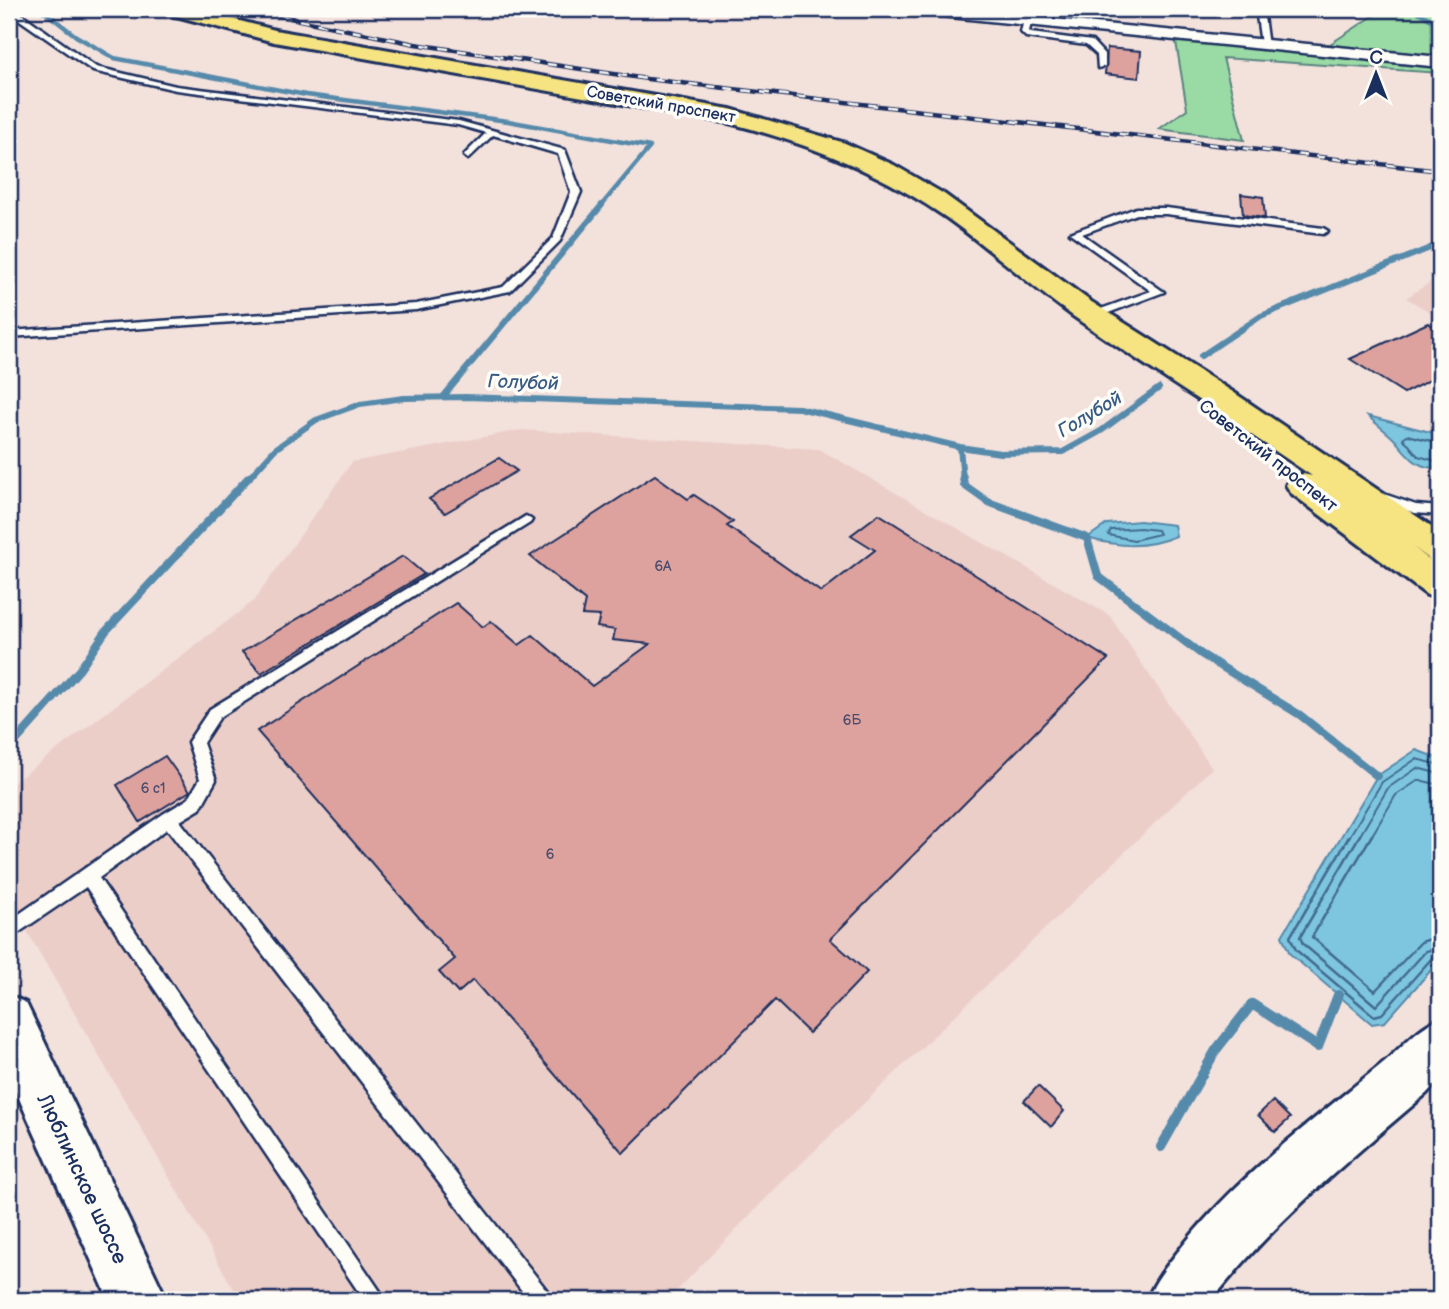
<svg xmlns="http://www.w3.org/2000/svg" width="1449" height="1309" font-family="'Balsamiq Sans',sans-serif">
  <style>
    .built { fill: #eccec9 }
    .green { fill: #9adaa4; stroke: #5a8481; stroke-width: 2 }
    .water { fill: #7ec6df; stroke: #568aab; stroke-width: 2 }
    .lines { fill: none; stroke-linecap: round; stroke-linejoin: round }
    .shore-far1 { stroke: #436b92; stroke-width: 2 }
    .shore { stroke: #436b92; stroke-width: 2.5 }
    .stream-far3 { stroke: #568aab; stroke-width: 4.5 }
    .stream-far2 { stroke: #568aab; stroke-width: 6 }
    .stream-far1 { stroke: #568aab; stroke-width: 8 }
    .stream { stroke: #568aab; stroke-width: 10 }
    .building { fill: #dda29e; stroke: #1b2f5e; stroke-width: 2 }
    .lane-casing { stroke: #1b2f5e; stroke-width: 5 }
    .street-casing { stroke: #1b2f5e; stroke-width: 5 }
    .secondary-casing { stroke: #1b2f5e; stroke-width: 6 }
    .primary-casing { stroke: #1b2f5e; stroke-width: 6 }
    .lane { fill: #fdfcf7; fill-rule: evenodd }
    .street { fill: #fdfcf7; fill-rule: evenodd }
    .secondary { fill: #fdfcf7; fill-rule: evenodd }
    .primary { fill: #f6e381; fill-rule: evenodd }
    .rail-casing { stroke: #1b2f5e; stroke-width: 4.5 }
    .rail { stroke: #fdfcf7; stroke-width: 2.5; stroke-dasharray: 9; stroke-linecap: butt }
    .labels { text-anchor: middle; dominant-baseline: central; stroke-width: 7; stroke-linejoin: round; paint-order: stroke }
    .number-label { font-size: 14px; fill: #4c4c6e }
    .far-street-label { font-size: 16px; fill: #1b2f5e; stroke: #fdfcf7 }
    .street-label { font-size: 18px; fill: #1b2f5e; stroke: #fdfcf7 }
    .water-label { font-size: 19px; font-style: italic; fill: #395c85; stroke: #fdfcf7 }
    .near-street-label { font-size: 21px; fill: #1b2f5e; stroke: #fdfcf7 }
  </style>
  <rect width="100%" height="100%" fill="#f3e1dc"/>
  <filter id="ink" filterUnits="userSpaceOnUse"><feTurbulence type="fractalNoise" baseFrequency=".0143" numOctaves="2"/><feDisplacementMap in="SourceGraphic" scale="14" xChannelSelector="R" yChannelSelector="G"/><feConvolveMatrix kernelMatrix="1 2 1 2 8 2 1 2 1" color-interpolation-filters="sRGB"/></filter>
  <g filter="url(#ink)">
    <path class="built" d="M1440,276V318L1406,298Z
      M521,430L819,449L1109,615L1212,768L777,1187L668,1300H240L9,900V786L254,601L352,462Z"/>
    <path class="green" d="M1384,9H1440V73L1223,58L1244,140L1159,129L1187,109L1176,42L1330,44Z"/>
    <path class="water" d="M1368,416L1434,433L1440,438V468C1416,469 1409,456 1394,439C1386,431 1376,424 1368,416Z
      M1140,521L1174,525L1176,536C1145,549 1119,547 1087,538L1107,524Z
      M1416,750L1440,759V960L1385,1022L1372,1024L1290,954L1282,936L1377,776Z"/>
    <g class="lines">
      <path class="shore-far1" d="M1440,443L1407,435L1403,438L1418,456L1440,462
        M1140,528L1157,530L1159,534L1134,540L1108,535L1111,530Z
        M1349,837L1382,782L1416,759L1440,765
        M1359,837L1388,788L1417,768L1440,774
        M1371,837L1396,795L1419,780L1440,785"/>
      <path class="shore" d="M1350,835L1290,937L1296,950L1374,1016L1382,1014L1432,958L1440,955
        M1360,835L1300,937L1303,944L1376,1006L1426,951L1440,947
        M1372,835L1312,937L1375,991L1421,942L1440,936"/>
      <path class="stream-far3" d="M41,9L76,36L114,58L306,95L508,121L650,147L600,207
        M1413,9L1440,25"/>
      <path class="stream-far2" d="M1201,356L1261,316L1440,244
        M443,397L602,205
        M960,447L963,479
        M248,479L275,449L316,420L360,404L404,398L466,397L799,408L960,447L1000,453L1063,452L1101,431L1159,388"/>
      <path class="stream-far1" d="M963,477L964,485L988,502L1087,538L1098,576L1201,654L1300,715L1377,776
        M9,749L80,669L106,631L249,477"/>
      <path class="stream" d="M1161,1147L1216,1050L1252,1004L1318,1047L1338,995"/>
    </g>
    <path class="building" d="M1107,48L1141,51L1139,78L1105,74Z
      M1241,194L1263,197L1265,218L1243,215Z
      M1428,323L1440,330V375L1404,393L1350,359Z
      M499,458L517,471L445,513L429,499Z
      M655,475L688,499L694,495L718,511L733,522L727,526L821,592L875,550L851,535L879,514L1108,659L830,939L867,972L809,1033L775,1000L623,1153L473,980L458,993L439,972L455,959L257,731L456,603L483,627L491,621L519,645L533,635L592,686L650,644L613,640L615,630L597,627L600,616L582,615L585,601L530,556Z
      M403,556L424,574L261,673L242,652Z
      M165,756L190,791L140,822L117,785Z
      M1038,1086L1064,1111L1051,1127L1024,1101Z
      M1273,1101L1290,1118L1275,1132L1258,1115Z"/>
    <g class="lines">
      <g class="lane-casing">
        <path id="lane" d="M1256,9H1263L1268,46L1261,44Z
          M9,11L19,12L96,67L176,86L459,121L565,150L581,192L560,241L510,291L416,310L9,337V331L416,304L503,287L553,238L571,192L558,154L493,135L468,159L464,156L465,154L486,133L458,125L176,90L93,71L14,16L9,15Z
          M1028,18L1032,20L1029,31L1031,33L1092,41L1105,55V66L1098,68L1097,55L1086,45L1026,37L1021,32L1024,20Z
          M1136,208H1166L1323,228L1328,231L1323,234L1166,214H1137L1082,234L1164,292L1095,318H1087V314L1151,291L1070,233Z
          M1381,493L1416,505L1440,507V515L1415,513L1377,500L1375,497L1377,494Z
          M526,516L532,520L530,523L220,717L203,743L216,780L200,809L180,821L549,1293L552,1300H529L167,829L99,878L386,1300H364L86,887L9,939V921L163,814L188,799L200,779L188,742L210,709Z"/>
      </g>
      <g class="street-casing">
        <path id="street" d="M904,9H951L1440,57V67L911,13Z"/>
      </g>
      <g class="secondary-casing">
        <path id="secondary" d="M9,995L26,1003L167,1300H109L9,1076Z
          M1440,1018V1079L1426,1094C1350,1159 1274,1221 1212,1300H1147C1156,1278 1170,1262 1185,1243C1240,1175 1311,1122 1378,1067C1400,1050 1415,1029 1440,1018Z"/>
      </g>
      <g class="primary-casing">
        <path id="primary" d="M162,9H194L275,30L730,109L845,143L894,165L944,194L1090,301L1233,392L1440,532V562L1427,558L1413,547L1440,567V599L1427,595L1291,493L1286,485L1291,477L1303,474L1312,476C1233,421 1152,371 1073,316C1030,285 990,249 947,218C880,172 808,143 729,123L274,42L165,13Z"/>
      </g>
      <use href="#lane" class="lane"/>
      <use href="#street" class="street"/>
      <use href="#secondary" class="secondary"/>
      <use href="#primary" class="primary"/>
      <g class="rail-casing">
        <path id="rail" d="M246,9L415,44L647,79L1440,171"/>
      </g>
      <use href="#rail" class="rail"/>
    </g>
  </g>
  <g class="labels">
    <g class="number-label">
      <text x="663" y="566">6А</text>
      <text x="852" y="720">6Б</text>
      <text x="153" y="788">6 с1</text>
      <text x="550" y="854">6</text>
    </g>
    <g class="far-street-label">
      <text transform="translate(661 105) rotate(10)">Советский проспект</text>
    </g>
    <g class="street-label">
      <text transform="translate(1268 456) rotate(38)">Советский проспект</text>
    </g>
    <g class="water-label">
      <text transform="translate(523 383) rotate(2)">Голубой</text>
      <text transform="translate(1090 415) rotate(-31)">Голубой</text>
    </g>
    <g class="near-street-label">
      <text transform="translate(82 1179) rotate(65)">Люблинское шоссе</text>
    </g>
  </g>
  <rect width="1449" height="1309" fill="none" stroke="#fdfcf7" stroke-width="35"/>
  <rect x="18" y="18" width="1414" height="1274" fill="none" stroke="#1b2f5e" stroke-width="2.5" filter="url(#ink)"/>
  <g transform="translate(1376 74)" stroke="#fdfcf7" stroke-width="5" paint-order="stroke">
  <path d="M0-5L12 26L0 18L-12 26Z" fill="#1b2f5e"/>
  <text y="-10" font-size="19" font-weight="bold" text-anchor="middle" fill="#1b2f5e">С</text>
  </g>
</svg>
